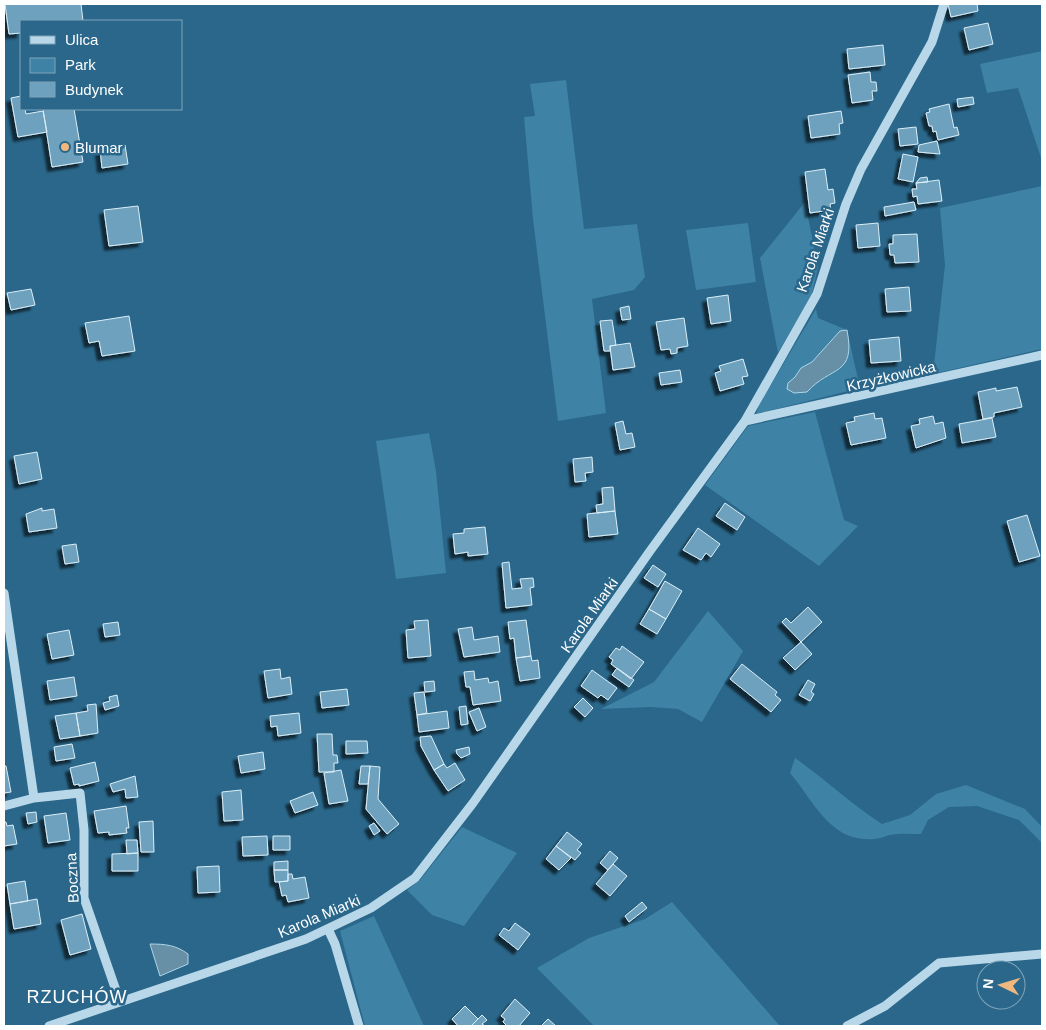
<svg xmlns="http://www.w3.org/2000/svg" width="1046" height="1030" font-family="Arial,sans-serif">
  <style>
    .green { fill: #3e82a6 }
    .water { fill: #678fa6; stroke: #acd5e9 }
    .building { fill: #6da1bd; stroke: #dbeef7; filter: url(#shadow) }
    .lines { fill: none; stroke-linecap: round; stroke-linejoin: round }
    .minor { stroke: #b8d8e9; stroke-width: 9 }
    .poi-dot { fill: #f0b87f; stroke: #2a678a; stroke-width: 2 }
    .labels { text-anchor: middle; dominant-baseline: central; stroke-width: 5; stroke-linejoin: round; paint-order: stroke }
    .poi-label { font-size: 15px; fill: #fff; stroke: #2a678a; text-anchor: start }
    .street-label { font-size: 15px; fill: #fff; stroke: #2a678a }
    .quarter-label { font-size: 18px; letter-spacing: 1px; fill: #fff; stroke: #2a678a }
  </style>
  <defs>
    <filter id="shadow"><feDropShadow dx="-4.5" dy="4.5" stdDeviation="1" flood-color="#0009"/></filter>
  </defs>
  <rect width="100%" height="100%" fill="#2a678a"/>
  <path class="green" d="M1042,51V161L1018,88L987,93L980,64Z
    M566,80L584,229L637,224L645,277L634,290L592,299L606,413L558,421L533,219L524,117L535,116L530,84Z
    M1042,186V349L933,374L945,265L940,208Z
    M805,202L818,267L812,294L778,353L760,258Z
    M748,223L756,282L696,290L686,230Z
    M816,309L818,318L847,330L860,388L756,414L760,403Z
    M815,412L844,520L858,526L819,566L705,485L748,426Z
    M429,433L436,471L446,573L396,579L376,441Z
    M708,611L743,651L702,722L678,709L651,707L601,709L654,682Z
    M795,758C825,779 851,804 882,824L910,815L936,794L966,785L1025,809L1042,827V843L1019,820L977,806L949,807L928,820L921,834C910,834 900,833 890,835C885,836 880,839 874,839C830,843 814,801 790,773Z
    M462,827L517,853L464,926L432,915L407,890L420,880Z
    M672,902L780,1026H594L537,968L589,938L645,919Z
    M374,916L424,1026H365L340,931Z"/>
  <path class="water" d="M847,330C856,377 831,365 807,392L794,393L787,389L788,383L795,377L801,368L812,362L840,331Z
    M150,944C165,944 176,945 188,954V964L160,976Z"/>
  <path class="building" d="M5,4H81L83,21H21V33L9,34Z
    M948,4H977L978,11L951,17Z
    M988,23L993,44L969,50L964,28Z
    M883,45L885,65L849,69L847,49Z
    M870,72L871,82H876L877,91H872L873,100L852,103L848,75Z
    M21,96V109H25L26,114L43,111L47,132L18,137L11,98Z
    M973,97L974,104L958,107L957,99Z
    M949,104L954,128L957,127L959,135L938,140L936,131L933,132L932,126H929L926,113L930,112L929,109Z
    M43,109H74L83,162L52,167Z
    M841,111L843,123L839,124L840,134L811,138L808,116Z
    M916,127L918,144L900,146L898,129Z
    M937,141L940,154L918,152L919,145Z
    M125,145L128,164L102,168L100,149Z
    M903,154L918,157L913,182L898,179Z
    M825,169L828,190L833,189L835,203L830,204L831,210L810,213L805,172Z
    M927,177L928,182L916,183L920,178Z
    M939,180L942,201L918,204L917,196L913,197L912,189H917L916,183Z
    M914,202L916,210L885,216L884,207Z
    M138,206L143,242L109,246L104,210Z
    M878,223L880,246L858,248L856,225Z
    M917,234L919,262L895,263L894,255H890L889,244H893V235Z
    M909,287L911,311L887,312L885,289Z
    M31,289L35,305L11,310L7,293Z
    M728,295L731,321L711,324L707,298Z
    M629,306L631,319L622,320L620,308Z
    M129,316L135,351L102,356L99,341L89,343L85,323Z
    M684,318L688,346L677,348V353L671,354L670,349L661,350L656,322Z
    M612,320L616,345L610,346V351H604L600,321Z
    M899,337L901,361L871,363L869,340Z
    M630,343L635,367L613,370L610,346Z
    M743,359L748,376L742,377L744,384L720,391L715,373L721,371L719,366Z
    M680,370L682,382L661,385L659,373Z
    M1017,387L1022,407L994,413V417L983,419L978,392L996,388V391Z
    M874,413L875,419L882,418L886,438L851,445L846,423L855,421L854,417Z
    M933,416L935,424L943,422L946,438L916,448L911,426L920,424L919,419Z
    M992,418L996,437L962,443L959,424Z
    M623,421L626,434L632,433L635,447L620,450L615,423Z
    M37,452L42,479L19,484L14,456Z
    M592,457L593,472L585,473L586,481L575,482L573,459Z
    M613,487L615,511L597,513L596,505L603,504L602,488Z
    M725,503L745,517L737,530L716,516Z
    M42,508V511L54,509L57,528L29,532L26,514Z
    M615,511L618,534L589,537L587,514Z
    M1027,515L1040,556L1019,562L1007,521Z
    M485,527L488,554L468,556V552L455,554L453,534L464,533V529Z
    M698,528L720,544L711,557L706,553L701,560L683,550Z
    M76,544L79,562L65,564L62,546Z
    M509,562L512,589L522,588L520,579L533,578L534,587L530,588L532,605L506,608L502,563Z
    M653,565L666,574L658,587L644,578Z
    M665,581L682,591L666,619L649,609Z
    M808,607L822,622L801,642L782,622L786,618L791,623Z
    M649,609L666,619L657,634L640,624Z
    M428,620L431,656L408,658L406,630L415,629L414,621Z
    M526,620L531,656L516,658L514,638L510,639L508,622Z
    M118,622L120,635L105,637L103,624Z
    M472,627L474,640L498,636L500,652L464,657L458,629Z
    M69,630L74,655L52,659L47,634Z
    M801,642L812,654L795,670L783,658Z
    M622,646L644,662L631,679L611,664L613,660L609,657L616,648L620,650Z
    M531,656L532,661L538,660L540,678L520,681L516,658Z
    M742,664L777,692L775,695L781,700L771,712L730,679Z
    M617,668L634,680L629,687L612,675Z
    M280,669L281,679L290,677L292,694L268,698L264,671Z
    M592,670L617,688L608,700L601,695L598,698L581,686Z
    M474,671L475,680L488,678L489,683L498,681L501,701L473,705L470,687H466L464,672Z
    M74,677L77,696L50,700L47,681Z
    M808,680L815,684L811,692L814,694L810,701L799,695Z
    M434,681L435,691L425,692L424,682Z
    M347,689L349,705L322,708L320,692Z
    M424,692L427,713L417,715L414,693Z
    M117,695L119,706L105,710L103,703L110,701L109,697Z
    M583,698L593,708L585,717L574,707Z
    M96,704L98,733L80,736L76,713L88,711L87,705Z
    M466,706L468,724L461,725L459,707Z
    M479,708L486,727L477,731L469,712Z
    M447,711L449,728L419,732L417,715Z
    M76,713L80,736L60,739L55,716Z
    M299,713L301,733L278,736L277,726L271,727L270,716Z
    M317,734H332L333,755H337L338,763H334V772H319Z
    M431,736L444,764L434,770L421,746L420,737Z
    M346,741H367L368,753L346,754Z
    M72,744L75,758L56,761L54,747Z
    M469,747L470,754L461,758L457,754L456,750Z
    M263,752L265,769L241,773L238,756Z
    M95,762L99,781L79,786V784L74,785L70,768Z
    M455,763L465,780L448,791L434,770L444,764L447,768Z
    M4,766H6L11,792L4,793Z
    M361,766H370L368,784H359Z
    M370,766L380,767L378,799L399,824L387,834L366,809Z
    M341,770L348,801L329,804L324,773Z
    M135,776L138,797L126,798L125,789L113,792L110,784Z
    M241,790L243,820L224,821L222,792Z
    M313,792L318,805L295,813L290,801Z
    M126,806L129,828H126L127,833L109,835V832L98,833L94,811Z
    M36,812L37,822L28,824L26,813Z
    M66,813L70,840L48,843L44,816Z
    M153,821L154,852H141L139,822Z
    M4,822H6L7,826L13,825L17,844L4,846Z
    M374,823L380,831L374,835L369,826Z
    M567,832L582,844L577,850L581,853L575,860L556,846Z
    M267,836L268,855L243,856L242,837Z
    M273,836H290V850H273Z
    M126,840H137L138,853L127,854Z
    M556,846L571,858L559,870L546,859Z
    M610,851L618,858L608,870L600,863Z
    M138,853V871H112V854Z
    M288,861V870H274V862Z
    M613,864L627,876L610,896L596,884Z
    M219,866L220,892L198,893L197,867Z
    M274,870H288V881L275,882Z
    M288,874H292L293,879L305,877L309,898L288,902L286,895L282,896L279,882L288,881Z
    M25,881L28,901L10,904L7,884Z
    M37,899L41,924L14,929L10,904Z
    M642,902L647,908L629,922L625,916Z
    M82,914L91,949L70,955L61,920Z
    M515,923L530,934L518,950L499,935L504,928L509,931Z
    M515,999L530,1013L519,1026H507L503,1022L505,1019L501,1016Z
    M465,1006L478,1019L471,1026H458L452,1019Z
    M482,1015L487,1020L482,1024L485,1026H471Z
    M548,1019L556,1026H541Z"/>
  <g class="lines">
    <path class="minor" d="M745,421L1042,355
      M4,593L34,798
      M4,806L34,798L80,793L84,830V898L120,1002
      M328,929L335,944L359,1026
      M49,1026L306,939L371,908L415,878L473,803L650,551L745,421L817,294L846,204L861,169L932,42L944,4
      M847,1026L885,1006L939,963L1042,954"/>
  </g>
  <circle class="poi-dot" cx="65" cy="147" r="5"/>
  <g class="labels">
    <g class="poi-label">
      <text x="75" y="147">Blumar</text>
    </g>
    <g class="street-label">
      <text transform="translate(815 250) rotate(-71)">Karola Miarki</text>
      <text transform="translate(891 376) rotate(-13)">Krzyżkowicka</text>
      <text transform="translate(589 615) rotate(-55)">Karola Miarki</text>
      <text transform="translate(72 878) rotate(-93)">Boczna</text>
      <text transform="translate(319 916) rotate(-23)">Karola Miarki</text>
    </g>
    <g class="quarter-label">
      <text x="77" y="997">RZUCHÓW</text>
    </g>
  </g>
  <rect width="1046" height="1030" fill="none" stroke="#ffffff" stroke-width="10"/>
  <rect x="20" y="20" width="162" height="90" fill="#2a678a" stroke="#7fa4b9"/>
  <rect x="30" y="36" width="25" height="8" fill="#b8d8e9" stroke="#7fa4b9"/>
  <text x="65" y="45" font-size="15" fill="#ffffff">Ulica</text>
  <rect x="30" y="58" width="25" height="15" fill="#3e82a6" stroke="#7fa4b9"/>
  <text x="65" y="70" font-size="15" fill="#ffffff">Park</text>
  <rect x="30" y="82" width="25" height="15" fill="#6da1bd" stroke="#7fa4b9"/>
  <text x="65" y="95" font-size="15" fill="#ffffff">Budynek</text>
  <g transform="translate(1001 985) rotate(275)"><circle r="24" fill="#2a678a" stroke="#7fa4b9"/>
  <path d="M0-4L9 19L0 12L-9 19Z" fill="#f0b87f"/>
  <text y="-8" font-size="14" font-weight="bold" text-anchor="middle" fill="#ffffff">N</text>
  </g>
</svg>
